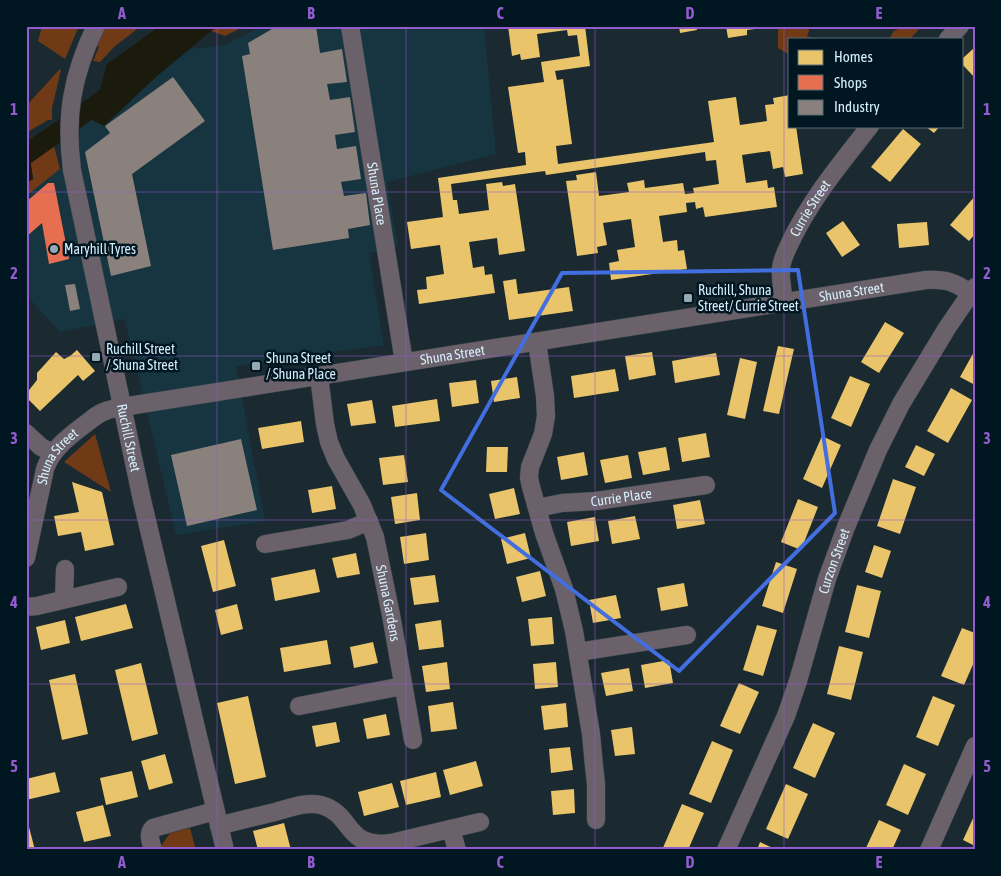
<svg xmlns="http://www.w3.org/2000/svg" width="1001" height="876" font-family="'Asap Condensed',sans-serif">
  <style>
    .built { fill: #163541 }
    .green { fill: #703a17 }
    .water { fill: #1a1b0d }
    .homes { fill: #e9c46a }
    .shops { fill: #e76f51 }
    .industry { fill: #8a817c }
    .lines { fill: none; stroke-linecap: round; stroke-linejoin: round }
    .canal { stroke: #1a1b0d; stroke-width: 19 }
    .street-casing { stroke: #36454b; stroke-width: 19 }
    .street { stroke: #6a616a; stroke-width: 18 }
    .marked { fill: none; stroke: #426edf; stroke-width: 4; stroke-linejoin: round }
    .grid { fill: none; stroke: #925cce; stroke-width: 1; stroke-opacity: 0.55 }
    .poi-dot { fill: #94a9b3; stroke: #001621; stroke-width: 2 }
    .labels { text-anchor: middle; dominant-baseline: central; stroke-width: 5; stroke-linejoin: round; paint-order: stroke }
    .street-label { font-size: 14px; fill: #d5eefa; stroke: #001621 }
    .poi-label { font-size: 14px; fill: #d5eefa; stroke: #001621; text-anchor: start }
    .neatline { fill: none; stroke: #925cce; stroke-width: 2 }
    .grid-label { font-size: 16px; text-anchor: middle; font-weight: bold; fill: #925cce }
  </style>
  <rect width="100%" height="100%" fill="#1a2a30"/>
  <path class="built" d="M263,26H484L496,154L387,182L398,246L369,253L384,345L236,366L265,521L176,535L125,319L60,332L26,295V196L60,169L80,151V120L86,117L104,126L157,76L190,49L225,45Z"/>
  <path class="green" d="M42,26H79L65,59L38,41Z
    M106,26H141L114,47L100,62L93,61L99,47L97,46Z
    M219,26H245L225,36L211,31Z
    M778,26H808L809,31L807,36L816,39H790V55L778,48Z
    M905,26H922L910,39H889L894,31Z
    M60,69L61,70L52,108V120H48L26,133V106Z
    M53,142L60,169L26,196V183L33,179L30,158Z
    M95,434L111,492L64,462Z
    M190,828L196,850H175L174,847L162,850L161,846L170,833Z"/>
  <path class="water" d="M160,26H219L211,31L157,76L104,126L86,117L82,103L100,90L107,64Z
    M53,124V142L30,158L33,179L26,183V142Z"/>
  <path class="homes" d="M508,26H585L590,66L555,71L557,80L563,79L572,144L556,146L558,164L714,142L708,101L736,97L740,125L767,121L765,105L774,104L773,98L790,95V126H796L803,174L785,177L783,167L773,169L770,151L742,155L746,183L767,180L768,188L774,187L777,207L705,217L703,207L696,209L695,202L686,203L687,212L659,216L663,242L677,240L678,251L684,250L687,269L611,280L609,263L619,261L617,250L635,247L631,219L603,223L607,245L597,247L598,253L577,256L566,181L577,180L576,175L596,172L599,196L629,192L627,183L644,180L645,188L683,183L685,194L694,193L693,188L719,184L716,160L706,161L705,152L546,175L545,171L451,184L453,200H457L459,214L489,210L486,184L502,182L503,186L515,184L525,251L499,255L497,238L469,242L473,268L484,266L485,275L492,274L495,293L419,304L417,290L427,289L426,277L444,274L440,245L411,249L407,222L443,217L438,178L526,165L525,152L518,153L508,87L544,82L541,62L580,56L577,35L568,36L567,30L537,34L540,57L521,60L520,54L512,56Z
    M679,26H696L697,30L680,33Z
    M726,26H754L755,29L747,30V35L728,38Z
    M975,47V78L962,64V59Z
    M925,126H940L934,133Z
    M903,129L921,144L890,182L871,167Z
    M975,196V234L969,241L950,225Z
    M843,221L860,245L842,257L826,233Z
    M927,222L929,245L899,248L897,224Z
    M516,279L518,294L569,287L573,311L509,320L503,281Z
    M885,322L904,333L879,373L861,362Z
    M778,346L794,349L779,414L763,411Z
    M77,350L95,371L83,381L78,375L40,411L26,397V394L37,380V373L56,352L64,359L70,356Z
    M975,350V385L960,377Z
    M652,352L656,375L629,380L625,356Z
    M716,353L720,375L675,383L672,361Z
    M740,358L757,362L745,419L727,415Z
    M615,369L619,391L574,398L571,376Z
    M850,376L870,384L851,427L831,418Z
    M517,377L520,398L494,402L491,381Z
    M476,380L479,403L452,407L449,383Z
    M951,388L972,400L948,443L927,431Z
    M437,399L440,421L395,427L392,406Z
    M372,400L376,423L351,426L347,404Z
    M301,421L304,442L262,449L258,428Z
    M706,433L710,457L682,462L678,438Z
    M822,436L841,445L822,488L803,479Z
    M916,445L935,454L924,476L905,467Z
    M487,447H508L507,472H486Z
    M666,447L670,470L643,475L638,452Z
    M584,452L588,475L561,480L557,457Z
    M404,455L408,482L383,485L379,458Z
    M628,455L632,478L605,483L600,460Z
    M893,479L916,487L900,534L877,526Z
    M72,482L102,492L114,545L85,551L81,532L58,536L54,516L79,512Z
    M332,486L336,509L312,513L308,490Z
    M514,488L520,514L495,519L489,494Z
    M417,493L420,520L395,524L391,497Z
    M798,499L818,507L801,550L781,542Z
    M700,500L705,524L677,529L673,505Z
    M635,516L640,539L612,544L608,521Z
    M595,517L599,541L571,546L567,522Z
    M426,533L429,560L404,564L400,537Z
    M525,533L531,558L507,564L501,539Z
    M224,540L236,586L213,592L201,546Z
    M874,545L891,551L882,578L865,572Z
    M356,553L360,574L337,578L332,558Z
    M776,562L797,569L783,613L762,606Z
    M315,569L320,592L275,601L271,578Z
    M540,571L546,596L522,602L516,577Z
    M435,575L439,602L414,605L410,578Z
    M684,583L688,606L661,611L657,588Z
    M857,585L881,591L869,638L845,632Z
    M616,595L621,618L593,623L589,600Z
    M126,604L133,628L81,641L75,617Z
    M237,604L243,629L221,635L215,610Z
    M552,617L554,644L531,646L528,619Z
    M65,620L70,643L41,650L36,627Z
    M441,620L444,647L419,650L415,624Z
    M757,625L777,630L763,676L743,670Z
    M962,628L975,633V660L964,685L941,676Z
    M327,640L331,664L284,672L280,648Z
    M373,642L378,663L354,668L350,647Z
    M839,646L863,652L851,700L827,694Z
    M669,660L673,683L645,688L641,665Z
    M447,662L450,689L426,692L422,666Z
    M556,662L558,687L535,689L533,664Z
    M141,663L158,734L132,741L115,670Z
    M629,668L633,691L606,696L601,673Z
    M75,674L88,734L62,740L49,680Z
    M739,683L759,692L740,734L720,726Z
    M248,696L266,777L235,784L217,703Z
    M933,696L955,705L938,746L916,737Z
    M453,702L457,729L431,732L428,706Z
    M566,703L568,727L544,730L541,706Z
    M386,714L390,735L367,739L363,719Z
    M336,722L340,742L316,747L312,726Z
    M813,723L835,733L815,778L793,768Z
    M632,727L635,754L615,756L611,730Z
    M712,741L733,750L711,803L689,794Z
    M570,747L573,770L551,773L549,749Z
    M165,754L173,783L149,790L141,761Z
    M476,761L483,786L450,795L443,770Z
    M904,764L926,774L908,815L886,805Z
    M132,771L138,797L106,805L100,778Z
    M55,772L60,792L26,800V779Z
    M436,772L441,797L406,805L400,781Z
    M392,783L399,807L364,816L358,792Z
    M786,784L808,794L788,839L766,829Z
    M574,789L575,813L553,815L551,791Z
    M682,804L704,813L688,850H662Z
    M103,805L111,836L84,842L76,812Z
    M975,814V846L963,840Z
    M879,820L901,830L892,850H865Z
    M284,823L291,850H258L253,831Z
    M29,827L35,850H26V828Z
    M760,842L777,850H757Z"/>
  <path class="shops" d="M48,183H54L69,259L49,264L42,223L26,237V202Z"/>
  <path class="industry" d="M277,26H316L320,53L342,49L347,82L327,84L330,100L350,97L355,132L335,135L337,149L356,146L361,179L341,182L344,196L366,193L370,225L348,229L349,238L273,250L242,56L250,54L248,43Z
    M173,77L205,121L132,174L151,266L111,276L85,152L110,133L105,126Z
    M75,284L80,309L70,311L65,285Z
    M241,439L257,510L187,526L171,455Z"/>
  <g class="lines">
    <path class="canal" d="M26,155L106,98"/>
    <g class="street-casing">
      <g id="street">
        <path id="s1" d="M96,26C72,75 65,116 72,170L142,500L225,850"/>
        <path id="s2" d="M350,26L404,362"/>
        <path d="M948,39L960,26"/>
        <path id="s3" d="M784,303C783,291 780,280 781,268C782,259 786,251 790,243C810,200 841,163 870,126"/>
        <path d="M537,342L545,396L546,416L543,434L530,467L529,478L531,487L544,533L564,589L574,631L591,734L594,766L596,784V820"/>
        <path id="s4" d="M319,376L325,424L329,442L336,459L362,505L375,537L391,615L413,740"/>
        <path d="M26,433L41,447L53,453"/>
        <path id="s5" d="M537,508L562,503L596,501L706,485"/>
        <path d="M265,544L348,530L369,521"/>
        <path id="s6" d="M26,558L45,469C53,446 74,433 92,419C101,411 111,409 122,407L926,280C946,279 955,282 970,293"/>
        <path d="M64,599L65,569"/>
        <path d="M26,607L37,606L118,587"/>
        <path d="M578,652L687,635"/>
        <path d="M299,706L403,686"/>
        <path d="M219,826C236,821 254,817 271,813C287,809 305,801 321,805C354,814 344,849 391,843L480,822"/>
        <path d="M451,829L457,850"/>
        <path d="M153,850C151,842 147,834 153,828L215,811"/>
        <path id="s7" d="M726,850L786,716L798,681L827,579L846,527L878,450L901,404L947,328L975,287"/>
        <path d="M929,850L975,746"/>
      </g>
    </g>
    <use href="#street" class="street"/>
  </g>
  <path class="marked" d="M798,270L835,513L679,671L441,490L562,273Z"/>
  <path class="grid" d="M217,26V850M406,26V850M595,26V850M784,26V850M26,192H975M26,356H975M26,520H975M26,684H975"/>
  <g class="poi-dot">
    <circle cx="54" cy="249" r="5"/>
    <rect x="683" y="293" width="10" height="10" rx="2.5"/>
    <rect x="91" y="352" width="10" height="10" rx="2.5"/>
    <rect x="251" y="361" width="10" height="10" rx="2.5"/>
  </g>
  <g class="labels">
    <g class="street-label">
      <text stroke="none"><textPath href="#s2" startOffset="170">Shuna Place</textPath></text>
      <text stroke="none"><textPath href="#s3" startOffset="102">Currie Street</textPath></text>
      <text stroke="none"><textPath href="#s6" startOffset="932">Shuna Street</textPath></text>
      <text stroke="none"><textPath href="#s6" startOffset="528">Shuna Street</textPath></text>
      <text stroke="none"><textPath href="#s1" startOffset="422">Ruchill Street</textPath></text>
      <text stroke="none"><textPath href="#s6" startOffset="108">Shuna Street</textPath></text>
      <text stroke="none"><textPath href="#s5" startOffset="85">Currie Place</textPath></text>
      <text stroke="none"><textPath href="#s7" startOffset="309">Curzon Street</textPath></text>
      <text stroke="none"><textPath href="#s4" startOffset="240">Shuna Gardens</textPath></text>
    </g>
    <g class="poi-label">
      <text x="64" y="249">Maryhill Tyres</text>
      <text x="698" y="290">Ruchill, Shuna<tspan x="698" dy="16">Street/ Currie Street</tspan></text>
      <text x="106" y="349">Ruchill Street<tspan x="106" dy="16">/ Shuna Street</tspan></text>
      <text x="266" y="358">Shuna Street<tspan x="266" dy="16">/ Shuna Place</tspan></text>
    </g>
  </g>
  <rect width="1001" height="876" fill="none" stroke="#001621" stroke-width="55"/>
  <rect x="788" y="38" width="175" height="90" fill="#001621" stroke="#556c78"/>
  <rect x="798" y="50" width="25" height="15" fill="#e9c46a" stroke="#556c78"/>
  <text x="834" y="62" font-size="15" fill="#d5eefa">Homes</text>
  <rect x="798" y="75" width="25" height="15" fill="#e76f51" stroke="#556c78"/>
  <text x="834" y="88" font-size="15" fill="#d5eefa">Shops</text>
  <rect x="798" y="100" width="25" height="15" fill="#8a817c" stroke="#556c78"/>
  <text x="834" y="112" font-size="15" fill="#d5eefa">Industry</text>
  <rect x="28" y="28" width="946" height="820" class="neatline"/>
  <g class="grid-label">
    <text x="122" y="19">A</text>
    <text x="311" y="19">B</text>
    <text x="500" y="19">C</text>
    <text x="690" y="19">D</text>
    <text x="879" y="19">E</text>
    <text x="14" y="115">1</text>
    <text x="987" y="115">1</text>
    <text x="14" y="279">2</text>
    <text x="987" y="279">2</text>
    <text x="14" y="444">3</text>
    <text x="987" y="444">3</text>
    <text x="14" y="608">4</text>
    <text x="987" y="608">4</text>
    <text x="14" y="772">5</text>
    <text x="987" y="772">5</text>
    <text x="122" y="868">A</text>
    <text x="311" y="868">B</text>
    <text x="500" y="868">C</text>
    <text x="690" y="868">D</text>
    <text x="879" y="868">E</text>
  </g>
</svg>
